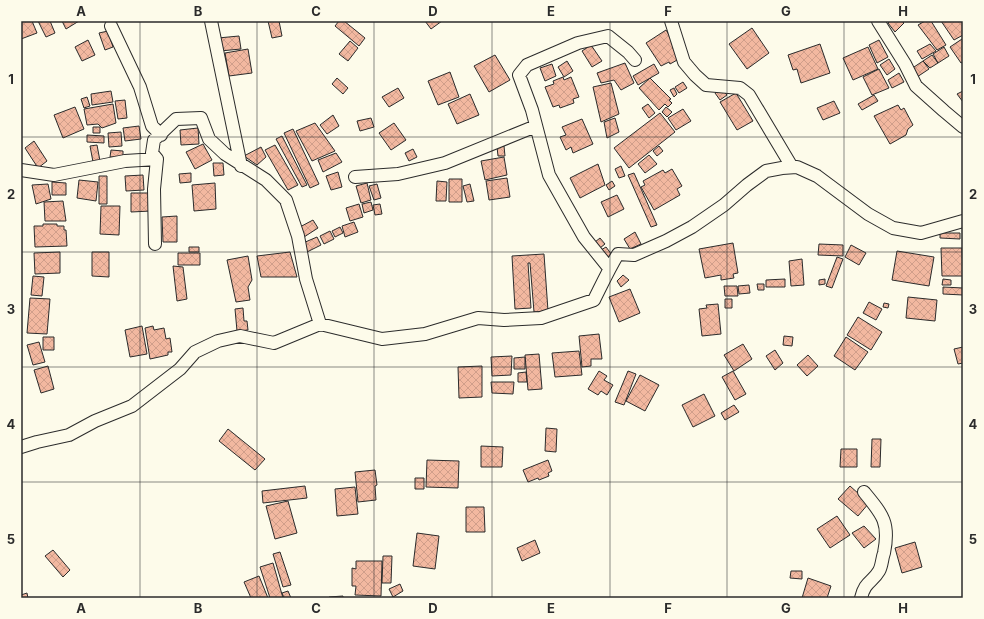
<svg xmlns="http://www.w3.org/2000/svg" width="984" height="619" font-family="Inter,sans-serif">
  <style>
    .building { fill: url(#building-cross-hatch); stroke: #2b2b2b }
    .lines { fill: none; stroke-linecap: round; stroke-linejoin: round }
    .minor-casing { stroke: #2b2b2b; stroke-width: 14 }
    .minor { stroke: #fdfbea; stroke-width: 12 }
    .grid { fill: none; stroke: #2b2b2b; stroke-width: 1; stroke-opacity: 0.55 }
    .neatline { fill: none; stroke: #2b2b2b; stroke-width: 1.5 }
    .grid-label { font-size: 13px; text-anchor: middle; font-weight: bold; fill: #2b2b2b }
  </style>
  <defs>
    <pattern id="building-cross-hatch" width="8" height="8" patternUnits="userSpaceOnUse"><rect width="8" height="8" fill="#f2b8a0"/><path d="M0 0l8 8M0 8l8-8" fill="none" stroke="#d09e8a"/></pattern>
  </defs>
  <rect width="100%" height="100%" fill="#fdfbea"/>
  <path class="building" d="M21,21H32L37,33L21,39Z
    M38,21H50L55,33L46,37Z
    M62,21H79L66,29Z
    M268,21H279L282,36L272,38Z
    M339,21H344L365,38L359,46L335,26Z
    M425,21H442L431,29Z
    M890,21H902L904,23L895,32L888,23Z
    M925,21H931L946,45L937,50L918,25Z
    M941,21H963V35L954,40Z
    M752,28L769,53L747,69L729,44Z
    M666,30L676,46L673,48L679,59L670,64L669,62L661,66L646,43Z
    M108,31L113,47L105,50L99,33Z
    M239,36L241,49L220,51L218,38Z
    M962,39L963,41V62L961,63L950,47Z
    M88,40L95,55L82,61L75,47Z
    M879,40L888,57L877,63L869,45Z
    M350,41L358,48L348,61L339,54Z
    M820,44L830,73L801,83L797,69L793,70L788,55Z
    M930,44L936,51L922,59L917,51Z
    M591,45L602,61L592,67L582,51Z
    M868,47L878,69L853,80L843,58Z
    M944,47L949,56L938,63L933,54Z
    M248,49L252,73L229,76L225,53Z
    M495,55L510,80L489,92L474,66Z
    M932,55L938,63L930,68L923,61Z
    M889,59L895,69L887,75L880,65Z
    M567,61L573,71L564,77L558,67Z
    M923,61L929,69L917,77L911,69Z
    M625,63L634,83L621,90L614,80L601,83L597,73Z
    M552,64L556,76L545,81L540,68Z
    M654,64L659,73L638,85L633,76Z
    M879,69L889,88L872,95L863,77Z
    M450,72L459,97L438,105L428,81Z
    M899,73L904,82L892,88L888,80Z
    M563,77L564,80L571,77L579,97L573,99L574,103L560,108L559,105L553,107L545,87L554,84L553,81Z
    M337,78L348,88L343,94L332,84Z
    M650,78L671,99L669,100L672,103L668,107L665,104L659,110L639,88Z
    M683,82L687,88L679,93L675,87Z
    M611,83L619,114L601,122L593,87Z
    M398,88L404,98L389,107L382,97Z
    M674,88L677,94L674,97L670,90Z
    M721,88L727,95L720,100L715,93Z
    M111,91L113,102L92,105L91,94Z
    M963,91V102L957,94Z
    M736,93L753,121L737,130L720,102Z
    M470,94L479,115L457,124L448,104Z
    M874,95L878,101L862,110L858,104Z
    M87,97L90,106L84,108L81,99Z
    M125,100L127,118L118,119L115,101Z
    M834,101L840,113L823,120L817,108Z
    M113,104L116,123L102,128L98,124L87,125L84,109Z
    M648,104L655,113L649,118L642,108Z
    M898,105L901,110L904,108L913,125L908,129L906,135L890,144L874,116Z
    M75,107L84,129L63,138L54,115Z
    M666,107L672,112L667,117L662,112Z
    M683,109L691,121L676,130L668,118Z
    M660,113L675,132L629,168L614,148Z
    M333,115L339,126L327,134L320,125Z
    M371,118L374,127L360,131L357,121Z
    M615,118L619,132L607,138L604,122Z
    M582,119L593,144L573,153L571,147L566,150L560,137L566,135L562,127Z
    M315,123L335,151L312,161L296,131Z
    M394,123L406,140L391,150L379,133Z
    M139,126L141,139L125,141L123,128Z
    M93,127H100V133H93Z
    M198,128L199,144L181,145L180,130Z
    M293,129L319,184L310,188L284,133Z
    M121,132L122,146L109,147L108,133Z
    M87,135L104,136V143L87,142Z
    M282,136L307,185L302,187L276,139Z
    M34,141L47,161L38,168L25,148Z
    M203,144L212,160L195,169L186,152Z
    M97,145L100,161L93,162L90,146Z
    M275,145L298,185L288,190L265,150Z
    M504,146L505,156H498L497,147Z
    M659,146L663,151L657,156L653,151Z
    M261,147L266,157L257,165L244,156Z
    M413,149L417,157L409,161L405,153Z
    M111,150L123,151V157H110Z
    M336,153L342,162L323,172L318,160Z
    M649,155L657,164L645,173L638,164Z
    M504,157L507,175L485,180L481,161Z
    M213,163H223L224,175L214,176Z
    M598,164L605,185L580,198L570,178Z
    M621,166L625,176L619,178L615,169Z
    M672,169L682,186L677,189L680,195L654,210L641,187L645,185L643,181L663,170L665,173Z
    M338,172L342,187L331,190L326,176Z
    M191,173V182L180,183L179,174Z
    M634,173L657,225L651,227L628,175Z
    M143,175L144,190L126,191L125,176Z
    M99,176H107V204H99Z
    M507,178L510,197L489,200L486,181Z
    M449,179H462V202H449Z
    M79,180L98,182L96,201L77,198Z
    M437,181L447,182L446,201H436Z
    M612,181L615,186L609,190L606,185Z
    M52,182L66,183V195H52Z
    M215,183L216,209L194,211L192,185Z
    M367,183L371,200L361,203L356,186Z
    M48,184L51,199L36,204L32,185Z
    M377,184L381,198L374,200L369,186Z
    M470,184L474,201L467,202L463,186Z
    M131,193H150L151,211L131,212Z
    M617,195L624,209L608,217L601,202Z
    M63,201L66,221H45L44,202Z
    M371,202L373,210L364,213L362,204Z
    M359,204L363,217L350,221L346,208Z
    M380,204L382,214L375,215L373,205Z
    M101,206H120L119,235L100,234Z
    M177,216V242H163L162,217Z
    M313,220L318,228L304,237L298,228Z
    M354,222L358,232L345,237L342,226Z
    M43,224H57V226H64V230H66L67,246L35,247L34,226H43Z
    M340,227L343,233L335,237L332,231Z
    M330,231L334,239L324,244L320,236Z
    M635,232L641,244L630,249L624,239Z
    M940,233H960V239L940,238Z
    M317,237L321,245L307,252L303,243Z
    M600,238L605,244L600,248L595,242Z
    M733,243L738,273L733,274L734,278L721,280V275L705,278L699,249Z
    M819,244L843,245V256L818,255Z
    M851,245L866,253L859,265L845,257Z
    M189,247H199V252H189Z
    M606,247L612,255L607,258L601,250Z
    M941,248H962L963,276H942Z
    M897,251L934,257L929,286L892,280Z
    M60,252V273L35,274L34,253Z
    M92,252H109V277L92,276Z
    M290,252L297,277H261L257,256Z
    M178,253H200V265H178Z
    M544,254L548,311L534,312L530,263H528L531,308L515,309L512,256Z
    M248,256L252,280L248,287L250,300L236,302L227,260Z
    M837,257L843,259L832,288L826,286Z
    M802,259L804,285L791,286L789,261Z
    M173,266L183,267L187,299L177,301Z
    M623,275L629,280L621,287L617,281Z
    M33,276L44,277L42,296L31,295Z
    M785,279V287H766V280Z
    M825,279V284L819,285V280Z
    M943,279L951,280V285H942Z
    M757,284H764V290H758Z
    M749,285L750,293L739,294L738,286Z
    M724,286H737L738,296H725Z
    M943,287L963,288V295L943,294Z
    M630,289L640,313L619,322L609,297Z
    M908,297L937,300L935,321L906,318Z
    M30,298L50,299L47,334L27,333Z
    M725,299H732V308H725Z
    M869,302L882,309L876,320L863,313Z
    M884,303L889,304L888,308L883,307Z
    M718,304L721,334L702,336L699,309L707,308L706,305Z
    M243,308L244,321H247L248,330L237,331L235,309Z
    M858,317L882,332L871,350L847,335Z
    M142,326L147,354L130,357L125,330Z
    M153,326L154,330L164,328L166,339L170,338L172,352H168V355L150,359L145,328Z
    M599,334L602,359H591V366L582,367L579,336Z
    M784,336L793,337L792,346L783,345Z
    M43,337H54V350H43Z
    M846,337L868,352L855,370L834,356Z
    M39,342L45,362L33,365L27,345Z
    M743,344L752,359L734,371L724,355Z
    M963,347V363L958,364L954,349Z
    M775,350L783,363L775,370L766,356Z
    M579,351L582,375L555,377L552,353Z
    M539,354L542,389L528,390L525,355Z
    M808,355L818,366L807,376L797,365Z
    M512,356L511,375L492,376L491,357Z
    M525,357V369H514V358Z
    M48,366L54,389L41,393L34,370Z
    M482,366V397L459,398L458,367Z
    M599,371L607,376L604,380L613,385L607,395L601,391L598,395L588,389Z
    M628,371L636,374L624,405L615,402Z
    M733,371L746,394L735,400L722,377Z
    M526,372L527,382H518V373Z
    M640,375L659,385L645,411L626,401Z
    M491,382H514L513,394L492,393Z
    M704,394L715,416L693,427L682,405Z
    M734,405L739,412L725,420L721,413Z
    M546,428L557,429L556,452L545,451Z
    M228,429L265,459L255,470L219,441Z
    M872,439H881L880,467H871Z
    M481,446L503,447L502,467H481Z
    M841,449H857V467H840Z
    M427,460L459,461L458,488L426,487Z
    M548,460L552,471L548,473L549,476L539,480L538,478L528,482L523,470Z
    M375,470L377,485L375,486L376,500L358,502L355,472Z
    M415,478H424V489H415Z
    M305,486L307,498L263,503L262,491Z
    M850,486L869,503L858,516L838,499Z
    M355,487L358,514L337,516L335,489Z
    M288,501L297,533L275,539L266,506Z
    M466,507H484L485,532H466Z
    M837,516L850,535L830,548L817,529Z
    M864,526L876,539L864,548L852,533Z
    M417,533L439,536L435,569L413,566Z
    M535,540L540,553L522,561L517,548Z
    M915,542L922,567L902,573L895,548Z
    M53,550L70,570L63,577L45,556Z
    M280,552L291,585L283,587L273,554Z
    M383,556H392L391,583H382Z
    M356,561H382L381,596L355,595L356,586H352V568L356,569Z
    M273,563L283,598H270L260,567Z
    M791,571H802V579L790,578Z
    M259,576L268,598H251L244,582Z
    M808,578L831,586L827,598H802Z
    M400,584L403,591L393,597L389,589Z
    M288,591L291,598H284L282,593Z
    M27,593L28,598H21V595Z
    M343,596V598H329V597Z"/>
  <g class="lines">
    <g class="minor-casing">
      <path id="minor" d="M211,21L241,166
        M671,21L684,62L695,75L706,85L740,88L749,95L792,167
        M878,21L905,64L916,86L944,111L963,127
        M111,26L140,87L152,126L161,135
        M21,170L54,175L125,161L157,159
        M355,177L398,174L445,163L536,126
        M155,244L154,189L157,159L152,153L154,140L176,119L201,118L209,139L225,154L266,180L286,200L298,236L306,279L320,324
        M609,268L584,237L549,175L532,110L519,75L527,65L578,43L608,36L628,52L635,60
        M21,447L37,442L69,435L95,421L132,406L180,369L195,352L218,341L240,336L274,343L320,324L382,339L425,334L478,318L504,320L541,318L594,300C602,284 609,269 618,254L634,255L666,241L692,227L724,205L747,185L766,171L782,168L797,167L817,176L868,214L893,228L921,233L963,221
        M861,598C865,581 872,583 879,571C882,566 882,558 884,553C890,523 883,515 864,492"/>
    </g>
    <use href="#minor" class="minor"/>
  </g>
  <path class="grid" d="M140,21V598M257,21V598M374,21V598M492,21V598M610,21V598M727,21V598M844,21V598M21,137H963M21,252H963M21,367H963M21,482H963"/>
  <rect width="984" height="619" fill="none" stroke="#fdfbea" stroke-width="44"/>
  <rect x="22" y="22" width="940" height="575" class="neatline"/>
  <g class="grid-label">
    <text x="81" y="16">A</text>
    <text x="198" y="16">B</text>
    <text x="316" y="16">C</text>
    <text x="433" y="16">D</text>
    <text x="551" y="16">E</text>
    <text x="668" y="16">F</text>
    <text x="786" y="16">G</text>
    <text x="903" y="16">H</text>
    <text x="11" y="84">1</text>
    <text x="973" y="84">1</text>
    <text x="11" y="199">2</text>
    <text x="973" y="199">2</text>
    <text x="11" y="314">3</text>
    <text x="973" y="314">3</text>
    <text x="11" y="429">4</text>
    <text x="973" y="429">4</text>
    <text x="11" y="544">5</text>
    <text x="973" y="544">5</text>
    <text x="81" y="613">A</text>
    <text x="198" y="613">B</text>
    <text x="316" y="613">C</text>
    <text x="433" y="613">D</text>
    <text x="551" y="613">E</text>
    <text x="668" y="613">F</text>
    <text x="786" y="613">G</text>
    <text x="903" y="613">H</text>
  </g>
</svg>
